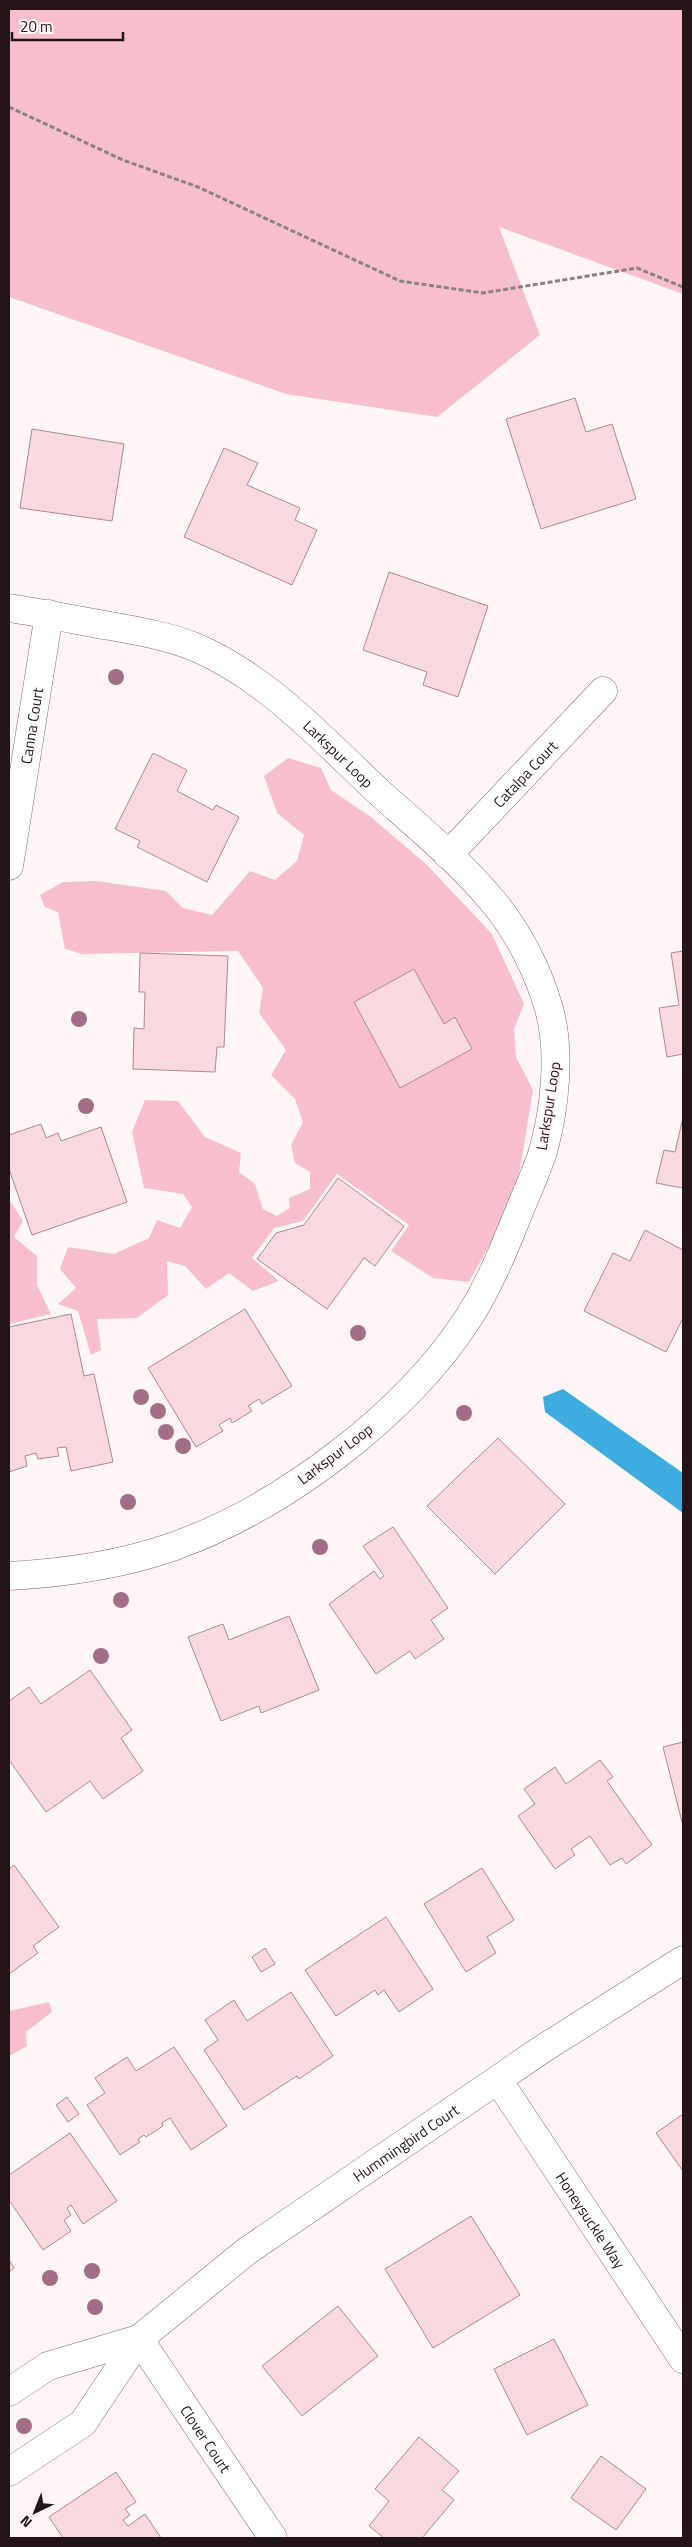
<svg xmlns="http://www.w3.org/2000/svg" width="692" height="2547" font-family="'Titillium Web',sans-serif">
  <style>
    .green { fill: #f7bfcc }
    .water { fill: #3eacdf }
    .building { fill: #fad8df; stroke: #ae8891 }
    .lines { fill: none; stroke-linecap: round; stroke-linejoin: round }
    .street-casing { stroke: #8b676f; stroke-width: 29 }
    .path { stroke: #8b8082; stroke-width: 3; stroke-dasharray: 5 2.5; stroke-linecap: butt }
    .street { stroke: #fff; stroke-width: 28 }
    .tree { fill: #a26e84 }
    .labels { text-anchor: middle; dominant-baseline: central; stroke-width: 4; stroke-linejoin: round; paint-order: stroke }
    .street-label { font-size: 15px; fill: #221417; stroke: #fdf5f6 }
  </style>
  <rect width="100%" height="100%" fill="#fdf5f6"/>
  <path class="green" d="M9,9H683V294L499,227L540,335L437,417L286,394L9,297Z
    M288,758L321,768L331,790L371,817L427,865L492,934L524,1004L514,1029L516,1057L533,1090L515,1199L469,1282L433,1278L391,1251L409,1225L337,1174L303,1221L274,1228L252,1258L279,1281L253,1291L229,1273L206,1289L185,1266L167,1261L168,1295L137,1318L97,1319L101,1350L91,1355L78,1311L58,1304L76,1288L60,1269L68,1247L114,1254L149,1238L157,1220L180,1228L192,1207L183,1194L144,1188L132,1132L145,1100L178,1101L205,1137L241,1153L239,1172L255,1184L263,1209L277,1216L290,1208L289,1198L310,1189V1172L295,1163L291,1145L303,1122L295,1099L271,1075L286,1050L259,1013L263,988L238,951L82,954L65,949L58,912L45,907L40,895L63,882L96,881L166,891L183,908L212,915L250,871L275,880L297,861L304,835L277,813L264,776Z
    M9,1199L23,1221L14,1237L37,1256V1285L51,1314L9,1324Z
    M49,2002L52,2012L26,2032L27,2046L9,2056V2011Z"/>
  <path class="water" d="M563,1389L683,1473V1513L545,1412L543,1397Z"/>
  <path class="building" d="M575,398L586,432L612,424L636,499L541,529L506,419Z
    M32,429L124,444L112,521L20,508Z
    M224,448L258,463L247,485L300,508L295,520L317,530L292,585L184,537Z
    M389,572L488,606L458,697L423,685L427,672L363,650Z
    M153,753L187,770L177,791L213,810L216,805L239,817L207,882L137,847L140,841L115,829Z
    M683,951V1054L667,1057L659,1008L679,1005L671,953Z
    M140,953L228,956L224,1047H217L215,1072L133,1069L134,1028L144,1029L145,992H139Z
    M414,969L444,1024L455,1017L472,1049L400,1088L354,1002Z
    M683,1117V1188L656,1183L664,1150L675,1152Z
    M41,1124L46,1138L58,1133L61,1141L101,1127L127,1202L32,1235L9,1169V1135Z
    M338,1178L404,1226L375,1266L364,1258L327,1309L257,1259L276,1233L304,1225Z
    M645,1230L683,1250V1318L666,1352L584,1311L613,1253L630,1261Z
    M245,1309L292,1386L262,1404L259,1399L248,1406L252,1411L232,1423L230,1418L219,1425L223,1431L196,1447L148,1368Z
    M71,1314L84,1376L94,1374L113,1462L71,1471L66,1447L57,1448L59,1456L38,1459L36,1453L25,1456L27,1466L9,1472V1327Z
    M498,1438L565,1504L495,1574L427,1506Z
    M393,1527L448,1608L431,1620L444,1639L415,1659L410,1651L376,1674L329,1604L374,1571L380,1579L384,1576L363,1546Z
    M289,1616L319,1690L261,1713L259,1706L221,1721L188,1637L223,1624L229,1640Z
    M90,1670L132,1730L121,1738L143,1771L103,1799L90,1781L46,1812L9,1760V1701L29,1687L41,1704Z
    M683,1742V1826L663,1747Z
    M600,1760L613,1777L607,1781L652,1845L626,1864L622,1858L610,1865L590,1836L571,1849L575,1855L555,1869L518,1816L535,1804L524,1789L555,1767L566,1784Z
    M14,1865L59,1927L33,1946L38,1953L9,1974V1869Z
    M482,1868L514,1920L487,1937L496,1953L466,1972L424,1904Z
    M386,1917L433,1989L399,2012L384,1990L378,1995L375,1990L336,2016L305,1970Z
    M265,1948L275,1964L261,1972L252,1957Z
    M291,1992L333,2056L299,2079L297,2076L244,2110L204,2050L218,2040L205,2020L234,2000L247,2021Z
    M174,2047L227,2126L191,2150L170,2118L162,2123L163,2126L146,2137L144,2135L138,2139L140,2142L120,2155L87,2105L105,2093L95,2078L127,2057L136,2071Z
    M67,2097L79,2114L68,2122L56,2105Z
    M683,2114V2171L656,2133Z
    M70,2133L117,2201L83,2224L71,2205L67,2208L71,2215L64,2220L71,2231L43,2250L9,2200V2175Z
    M471,2216L520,2295L433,2348L385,2269Z
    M9,2260L14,2268L9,2272Z
    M338,2306L378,2356L302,2416L262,2366Z
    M554,2339L588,2405L527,2435L494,2369Z
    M419,2437L459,2471L442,2490L454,2500L422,2538H384L369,2526L389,2501L375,2489Z
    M601,2456L646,2489L616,2530L571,2498Z
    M116,2472L136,2502L125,2509L130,2515L123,2520L128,2526L145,2514L161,2538H63L49,2517Z"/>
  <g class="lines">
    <g class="street-casing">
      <g id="street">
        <path id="s1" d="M9,608C43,613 76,620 110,626C138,631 168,636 195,647C268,678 324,741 381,794C418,827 458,860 490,898C517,929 538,970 549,1009C561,1051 555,1109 543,1151C538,1168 530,1185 523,1202C507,1241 492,1281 469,1317C406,1415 282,1508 172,1547C120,1565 64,1573 9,1576"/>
        <path id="s2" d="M448,855L603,691"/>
        <path id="s3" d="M9,866L49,614"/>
        <path id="s4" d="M498,2080L683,2359"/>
        <path id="s5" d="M139,2339L273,2538"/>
        <path d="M9,2392L48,2366L139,2339"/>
        <path id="s6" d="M9,2472L83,2423L139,2339L247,2251L541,2050L683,1960"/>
      </g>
    </g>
    <path class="path" d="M9,107L123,160L198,187L400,281L483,293L637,268L683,287"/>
    <use href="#street" class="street"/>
  </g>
  <g class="tree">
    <circle cx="116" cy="677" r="8"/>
    <circle cx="79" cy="1019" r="8"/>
    <circle cx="86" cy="1106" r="8"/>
    <circle cx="358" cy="1333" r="8"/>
    <circle cx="141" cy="1397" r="8"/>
    <circle cx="158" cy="1411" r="8"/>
    <circle cx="464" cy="1413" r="8"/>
    <circle cx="166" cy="1432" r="8"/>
    <circle cx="183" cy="1446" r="8"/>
    <circle cx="128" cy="1502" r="8"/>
    <circle cx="320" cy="1547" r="8"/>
    <circle cx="121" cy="1600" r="8"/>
    <circle cx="101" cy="1656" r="8"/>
    <circle cx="92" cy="2271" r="8"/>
    <circle cx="50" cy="2278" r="8"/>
    <circle cx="95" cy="2307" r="8"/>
    <circle cx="24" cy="2426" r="8"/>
  </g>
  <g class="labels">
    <g class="street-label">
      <text stroke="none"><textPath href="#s3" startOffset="142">Canna Court</textPath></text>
      <text stroke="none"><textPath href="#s1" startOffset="370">Larkspur Loop</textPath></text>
      <text stroke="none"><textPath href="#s2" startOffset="112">Catalpa Court</textPath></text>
      <text transform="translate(548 1106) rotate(-81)">Larkspur Loop</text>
      <text transform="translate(335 1454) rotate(-37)">Larkspur Loop</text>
      <text stroke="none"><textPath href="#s6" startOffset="521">Hummingbird Court</textPath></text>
      <text stroke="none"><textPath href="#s4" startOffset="168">Honeysuckle Way</textPath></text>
      <text stroke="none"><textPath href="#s5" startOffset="120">Clover Court</textPath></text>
    </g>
  </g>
  <rect width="692" height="2547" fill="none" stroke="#221417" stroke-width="20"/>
  <g transform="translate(35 2512) rotate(223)" stroke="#fdf5f6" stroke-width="4" paint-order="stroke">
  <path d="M0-4L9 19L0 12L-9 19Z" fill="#221417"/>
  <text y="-8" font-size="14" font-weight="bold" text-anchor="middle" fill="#221417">N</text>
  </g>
  <path d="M12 32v8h111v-8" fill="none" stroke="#221417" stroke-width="2.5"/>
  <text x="20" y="32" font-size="15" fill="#221417" stroke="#fdf5f6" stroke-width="4" paint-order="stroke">20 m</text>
</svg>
